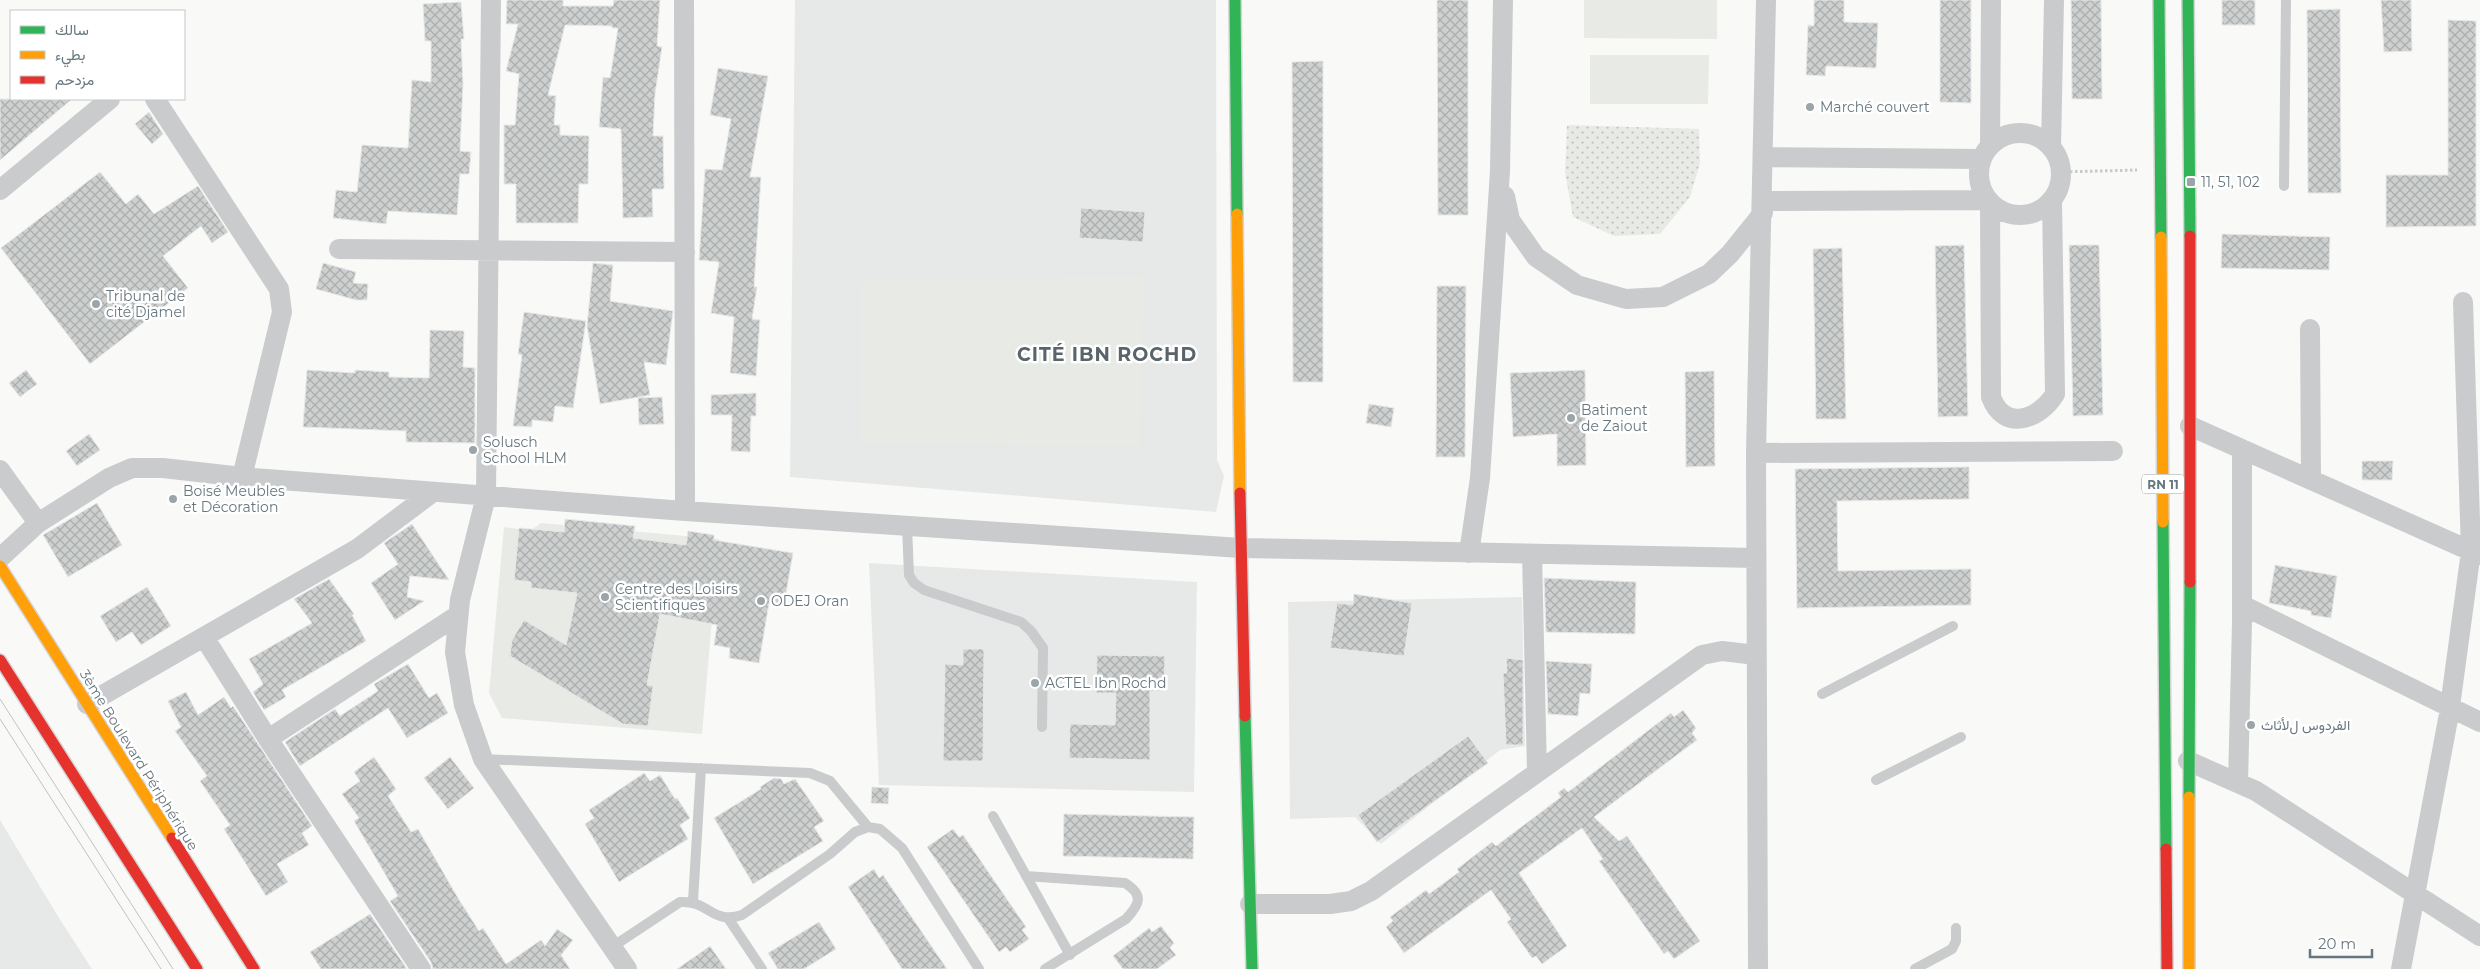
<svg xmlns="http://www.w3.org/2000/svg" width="2480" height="969" font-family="Montserrat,Vazirmatn,sans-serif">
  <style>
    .built { fill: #e7e9e8 }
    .green { fill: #e8eae6 }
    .park { fill: url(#park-dots) }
    .building { fill: url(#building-cross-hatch); stroke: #e8e8e8 }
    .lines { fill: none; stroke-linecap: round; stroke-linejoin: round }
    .fast-casing { stroke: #d4d5d5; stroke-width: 14 }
    .slow-casing { stroke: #d4d5d5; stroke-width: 14 }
    .jam-casing { stroke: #d4d5d5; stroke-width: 14 }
    .path { stroke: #c8c9ca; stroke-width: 3; stroke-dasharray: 2.5 2.5; stroke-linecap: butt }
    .lane { stroke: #cacbcc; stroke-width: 10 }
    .street { stroke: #cacbcc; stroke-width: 20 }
    .fast { stroke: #30b455; stroke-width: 11 }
    .slow { stroke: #ff9f0a; stroke-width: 11 }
    .jam { stroke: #e5322d; stroke-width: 11 }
    .tram { stroke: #c0c2c3; stroke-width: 1 }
    .poi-dot { fill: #9aa4a9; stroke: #fff; stroke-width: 2 }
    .labels { text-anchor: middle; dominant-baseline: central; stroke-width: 5; stroke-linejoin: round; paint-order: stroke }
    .shield { fill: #fff; stroke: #95a0a5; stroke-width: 1 }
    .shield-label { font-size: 12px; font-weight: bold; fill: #67777f }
    .poi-label { font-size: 14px; fill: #67777f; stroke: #fff; text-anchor: start }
    .street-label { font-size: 14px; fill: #67777f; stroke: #fff }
    .district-label { font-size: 19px; font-weight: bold; letter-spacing: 1px; fill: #59646b; stroke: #fff }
  </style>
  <defs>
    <pattern id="park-dots" width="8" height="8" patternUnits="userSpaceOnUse" patternTransform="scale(1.25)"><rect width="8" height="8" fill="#e8eae6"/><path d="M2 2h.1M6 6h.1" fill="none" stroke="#c0c2c0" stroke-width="1.8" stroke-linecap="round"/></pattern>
    <pattern id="building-cross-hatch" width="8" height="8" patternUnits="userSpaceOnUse" patternTransform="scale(1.25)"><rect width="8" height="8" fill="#ced0d0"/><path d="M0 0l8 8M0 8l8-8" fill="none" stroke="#abaeae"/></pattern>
  </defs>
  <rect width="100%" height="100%" fill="#f9f9f8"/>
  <path class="built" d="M795,0H1216L1217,460L1224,476L1216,512L790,477Z
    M869,563L1197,582L1194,792L879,785Z
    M1522,597L1525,746L1500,750L1381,844L1355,817L1290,819L1288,602Z
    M0,820L59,918L92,969H0Z"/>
  <path class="green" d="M1584,0H1717V39L1584,38Z
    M1590,55H1709L1708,104H1590Z
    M1143,277L1140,446L860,443L862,281Z
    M541,523L719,539L702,734L502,718L489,693L504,527L530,531Z"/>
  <path class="park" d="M1567,125L1699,129L1700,163L1690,197L1660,234L1614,236L1573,217L1565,172Z"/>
  <path class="building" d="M507,0H563V6H613L614,0H660L657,46L662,47L655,94L653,136H663L664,189H652L653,217L623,218L621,129L599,127L603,77L610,78L618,28H612V26L565,25L548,95L556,96L554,125H560V135L589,136L588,184H579L578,223H516V184H504V125H515L519,74L506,71L518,24H506Z
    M1437,0H1468V215H1438Z
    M1814,0H1844V22L1878,23L1876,68L1826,66L1825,76L1806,75L1808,25L1814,26Z
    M1940,0H1971V103L1940,102Z
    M2071,0H2101L2102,99H2072Z
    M2222,0H2255V25H2222Z
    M2381,0H2411L2412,51L2384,52Z
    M461,2L464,39H461L463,84L460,151L471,152L469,174H460L457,215L388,211L386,224L333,218L336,190L357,192L362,145L408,148L412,80L431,82V41H425L423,4Z
    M2340,9L2341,193H2308L2307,10Z
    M2448,20L2476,21V226L2386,227V175H2448Z
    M1323,61V382H1293L1292,62Z
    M718,68L768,76L750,177H761L754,287H757L752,319L760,320L756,376L730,373L734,317L711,313L719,262L699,260L705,169L722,170L731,119L710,115Z
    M0,99H72L0,160Z
    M149,112L163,134L152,144L135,124Z
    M100,172L126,204L138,194L154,214L198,186L228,232L212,243L201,226L163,256L188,288L90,364L1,248Z
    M1081,208L1145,212L1143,242L1079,238Z
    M2222,234L2330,237L2329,270L2221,268Z
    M1964,245L1968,416L1938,417L1935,246Z
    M2069,245H2099L2103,415L2073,416Z
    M1842,248L1846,419H1816L1813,249Z
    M323,263L356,272L353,283L368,284L367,300H356L316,289Z
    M593,263L613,265L610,301L673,311L666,365L644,362L650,395L600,404L587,326Z
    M1437,286H1466L1465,457H1436Z
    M524,312L586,321L573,408L555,406L553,422L532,420V427L513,426L522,355L518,354Z
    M430,330L464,331L463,367L475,368V443L406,442V431L303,427L307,370L355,373V370L389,372V377L429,378Z
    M26,370L37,384L20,397L9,383Z
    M1585,370L1586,465L1557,466V434L1513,437L1510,373Z
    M1714,371L1715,466L1686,467L1685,372Z
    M756,393V416H751L750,452L731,451L732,415H711V395Z
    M662,397L664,424L639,425L638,398Z
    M1369,404L1394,408L1391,427L1366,423Z
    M89,434L100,450L77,466L66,451Z
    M2362,461H2393L2392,480H2362Z
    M1969,467V499L1837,501L1838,571L1971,569V605L1797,608L1795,469Z
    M97,503L122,545L68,577L43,535Z
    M565,519L635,526L633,538L686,545L688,531L714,535V540L793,553L784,605L769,603L759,663L729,658L730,648L714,645L717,625L660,614L647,685L653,686L648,726L623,724L510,656L512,640L524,620L566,645L577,593L531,588V582L514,580L519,528L564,532Z
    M412,524L449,580L410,576L407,597L424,601L395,620L371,583L398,564L384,543Z
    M2275,565L2337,576L2331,618L2311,615V611L2269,603Z
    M1544,578L1636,582L1635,634L1546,632Z
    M329,579L354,614L352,615L366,641L282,690L286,697L264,710L253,692L263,684L249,659L312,623L294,599Z
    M147,587L171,626L141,645L132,632L116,642L100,616Z
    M1354,594L1412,603L1404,656L1330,648L1337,603L1353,605Z
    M963,649H984L983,761H943L945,664L963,665Z
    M1097,655L1165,656L1164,691H1150V760L1069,758L1070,724L1115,725L1116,693H1096Z
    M1506,658L1523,660V745H1506L1503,673H1507Z
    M1546,661L1592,664L1590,694L1580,693L1578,716L1548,714Z
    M408,664L429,698L437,693L448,713L407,738L388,708L300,766L285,742L335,709L340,716L378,691L374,684Z
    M186,692L198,715L224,697L231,708L233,706L312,826L302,833L309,845L277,864L288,882L266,896L224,829L230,825L200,781L207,776L175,731L181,727L168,701Z
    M1683,710L1696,728L1692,733L1697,740L1594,817L1619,841L1627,836L1700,941L1674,959L1668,951L1664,954L1599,861L1603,859L1582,828L1519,873L1567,946L1542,964L1536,956L1532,958L1507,922L1511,919L1491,890L1404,953L1386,927L1393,921L1390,917L1426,890L1429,894L1459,872L1457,869L1492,842L1496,846L1561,797L1558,793L1564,788L1568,792L1671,713L1674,717Z
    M1468,736L1488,763L1377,842L1358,815Z
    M374,757L396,789L388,796L411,832L418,829L458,898L479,931L483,928L506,964L541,940L545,946L557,929L573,940L561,955L570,969H433L431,962L390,901L398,896L354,821L359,818L342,794L360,781L354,772Z
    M450,757L474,788L448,809L424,778Z
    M644,773L650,781L660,775L675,799L677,798L690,818L680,825L688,839L619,882L585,824L594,818L589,810Z
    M774,778L781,779L784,784L795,779L824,821L814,827L823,841L753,884L714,818L761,789L760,787Z
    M872,787L889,788L888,804L871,803Z
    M1064,814L1194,817L1193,859L1063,856Z
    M953,829L959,837L963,835L1026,927L1022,930L1029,939L1010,952L1006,947L999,952L927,847Z
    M874,869L879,878L883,875L947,969H902L848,887Z
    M370,914L407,969H321L310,952Z
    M819,922L836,949L804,969H778L768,953Z
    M1161,926L1174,943L1170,948L1176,955L1157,969H1123L1113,956L1149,928L1152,932Z
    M710,946L726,969H677Z"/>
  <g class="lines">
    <g class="fast-casing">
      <path id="fast" d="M1235,0L1237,214
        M2159,0L2161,237
        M2188,0L2190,236
        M2163,522L2166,849
        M1245,716L1252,969
        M2189,797L2190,582"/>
    </g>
    <g class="slow-casing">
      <path id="slow" d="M1237,214L1240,493
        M2161,237L2163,522
        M0,566L172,838
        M2189,969V797"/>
    </g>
    <g class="jam-casing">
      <path id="jam" d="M1240,493L1245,716
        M2190,582V236
        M0,660L197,969
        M172,838L254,969
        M2166,849L2167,969"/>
    </g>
    <path class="path" d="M2060,172L2137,170"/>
    <path class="lane" d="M2284,186L2286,0
      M907,526L909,575L914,583L924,590L1021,622L1031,631L1043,648L1042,727
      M1822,694L1953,626
      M483,759L810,773L830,781L868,827
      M1876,780L1961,737
      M993,816L1070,955
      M1026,876L1125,883C1144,895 1140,904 1126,919L1045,969
      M693,901L701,768
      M728,918L762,969
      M612,947L680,902C709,900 712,925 742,915L830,854L855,832L868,827L880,829L902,848L979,969
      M1915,969L1952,949L1956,941V928"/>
    <path class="street" d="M491,0L486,496L460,600L455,652L464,705L483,759L627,969
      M684,0L685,511
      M155,99L279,289L282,312L242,477
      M1979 174a41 41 0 1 1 82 0a41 41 0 1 1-82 0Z
      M1990,146L1991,0
      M2051,147L2054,0
      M1764,157L1982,159
      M0,190L110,99
      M1505,196L1510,220L1536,257L1577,285L1626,299L1663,297L1709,274L1730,254L1763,213
      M1763,201L1988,200
      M1990,203L1991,397C2004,432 2039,420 2055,394L2052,200
      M339,249L685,252
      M2310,329L2311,480
      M2190,426L2480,555
      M1756,453L2113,451
      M0,470L38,523
      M1469,553L1480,478L1500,171L1503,0
      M1532,554L1537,772
      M0,558L38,523L109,478L132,468H163L242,477L685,511L1241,548L1756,558
      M2242,605L2480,722
      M204,637L268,739L421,969
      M87,704L357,549L433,492
      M268,739L458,615
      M2188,761L2256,791L2480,936
      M2238,783L2242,623V449
      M1250,904H1330L1351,901L1371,891L1702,655L1722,651L1756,655
      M1758,969L1756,453L1766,0
      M2401,969L2449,714L2471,551L2463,302"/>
    <use href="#fast" class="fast"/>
    <use href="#slow" class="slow"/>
    <use href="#jam" class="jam"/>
    <path class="tram" d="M0,699L173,969
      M0,719L161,969"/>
  </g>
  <g class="poi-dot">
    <circle cx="1810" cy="107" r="5"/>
    <rect x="2186" y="177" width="10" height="10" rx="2.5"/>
    <circle cx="96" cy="304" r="5"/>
    <circle cx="1571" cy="418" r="5"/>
    <circle cx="473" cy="450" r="5"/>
    <circle cx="173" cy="499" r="5"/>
    <circle cx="605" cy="597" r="5"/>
    <circle cx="761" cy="601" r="5"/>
    <circle cx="1035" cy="683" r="5"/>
    <circle cx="2251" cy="725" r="5"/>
  </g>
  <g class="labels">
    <rect class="shield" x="2142" y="474.5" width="42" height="19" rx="4"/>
    <g class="shield-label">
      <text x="2163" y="484">RN 11</text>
    </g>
    <g class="poi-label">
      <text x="1820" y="107">Marché couvert</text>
      <text x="2201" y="182">11, 51, 102</text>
      <text x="106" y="296">Tribunal de<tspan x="106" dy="16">cité Djamel</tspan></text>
      <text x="1581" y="410">Batiment<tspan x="1581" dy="16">de Zaiout</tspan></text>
      <text x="483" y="442">Solusch<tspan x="483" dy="16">School HLM</tspan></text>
      <text x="183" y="491">Boisé Meubles<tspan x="183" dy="16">et Décoration</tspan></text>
      <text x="615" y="589">Centre des Loisirs<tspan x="615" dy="16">Scientifiques</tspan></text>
      <text x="771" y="601">ODEJ Oran</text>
      <text x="1045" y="683">ACTEL Ibn Rochd</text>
      <text x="2261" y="725">الفردوس لﻷثاث</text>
    </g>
    <g class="street-label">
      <text transform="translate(139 760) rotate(58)">3ème Boulevard Périphérique</text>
    </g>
    <g class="district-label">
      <text x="1107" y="354">CITÉ IBN ROCHD</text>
    </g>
  </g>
  <rect x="10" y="10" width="175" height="90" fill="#ffffff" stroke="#c2c9cc"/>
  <rect x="20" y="26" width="25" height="8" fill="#30b455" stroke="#c2c9cc"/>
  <text x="55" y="35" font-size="15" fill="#67777f">سالك</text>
  <rect x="20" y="51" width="25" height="8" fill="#ff9f0a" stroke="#c2c9cc"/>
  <text x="55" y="60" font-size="15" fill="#67777f">بطيء</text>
  <rect x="20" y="76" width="25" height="8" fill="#e5322d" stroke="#c2c9cc"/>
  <text x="55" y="85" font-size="15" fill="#67777f">مزدحم</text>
  <path d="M2310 949v8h62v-8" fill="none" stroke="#67777f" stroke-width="2.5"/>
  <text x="2318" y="949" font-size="15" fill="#67777f" stroke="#ffffff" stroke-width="4" paint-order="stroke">20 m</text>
</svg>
